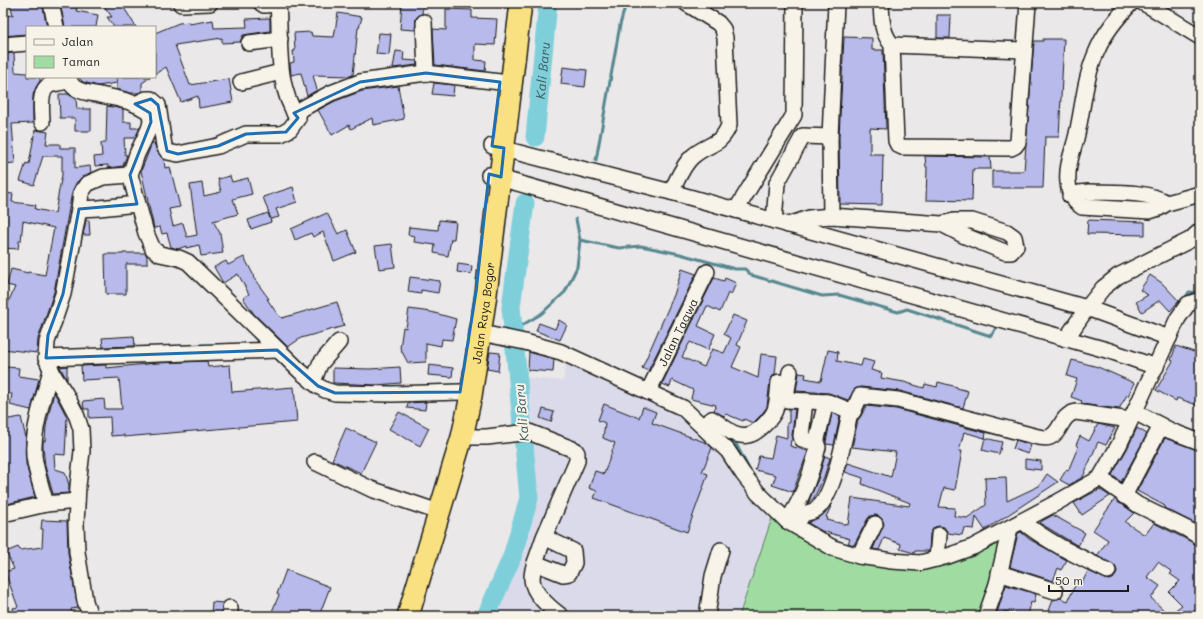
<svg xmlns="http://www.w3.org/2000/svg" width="1203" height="619" font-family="Mali,sans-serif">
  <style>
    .built { fill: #dbdaea }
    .green { fill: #a0dca2; stroke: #5e7c5f }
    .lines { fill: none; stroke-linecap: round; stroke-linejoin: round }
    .stream { stroke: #57878f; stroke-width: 3 }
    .river { stroke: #7fcfdb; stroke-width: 19 }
    .building { fill: #b7baeb; stroke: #1c1c1c; fill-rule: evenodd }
    .minor-casing { stroke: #1c1c1c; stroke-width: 18 }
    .highway-casing { stroke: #1c1c1c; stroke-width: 24 }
    .minor { stroke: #f7f3e8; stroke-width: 15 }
    .highway { stroke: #f9e181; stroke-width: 21 }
    .marked { fill: none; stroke: #1f6fb2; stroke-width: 3; stroke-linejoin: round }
    .labels { text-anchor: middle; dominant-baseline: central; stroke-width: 4; stroke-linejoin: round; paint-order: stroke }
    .street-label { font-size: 12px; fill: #1c1c1c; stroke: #f7f3e8 }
    .water-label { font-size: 13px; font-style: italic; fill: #3f5b5f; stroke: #f7f3e8 }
  </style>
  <rect width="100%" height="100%" fill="#eae8e9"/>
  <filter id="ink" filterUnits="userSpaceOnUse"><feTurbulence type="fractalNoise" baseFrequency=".025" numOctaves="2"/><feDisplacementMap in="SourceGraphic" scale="8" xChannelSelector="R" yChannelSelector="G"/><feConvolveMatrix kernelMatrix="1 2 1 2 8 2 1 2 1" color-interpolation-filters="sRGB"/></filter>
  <g filter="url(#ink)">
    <path class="built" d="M566,362L587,374L621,386L668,406L721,447L773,515L739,616H493L504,584L520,556L530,524L533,491L531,447L521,377L563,381Z"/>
    <path class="green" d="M773,515L793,531L904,566L998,538L999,557L980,616H739Z"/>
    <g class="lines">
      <path class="stream" d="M596,160L620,25L626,3
        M580,240L619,248L641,246L680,254L735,269H745L751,275L822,296L839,295L898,312L907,309L991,336L996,328
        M1184,300L1189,292L1200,293
        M513,327H519L541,314L565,292L577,267L580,240L576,219
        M730,439L736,444L751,473
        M829,538L848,545"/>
      <g class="river">
        <path id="s1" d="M535,137L548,3"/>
        <path d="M486,616L512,557L529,498L511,307L525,203"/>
      </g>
    </g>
    <path class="building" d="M10,3H42L47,27H27V34L3,36V16L13,15Z
      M60,3H63L64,6L77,8L76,11L98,15L96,27H65Z
      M102,3H121L136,27H114L107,17H112Z
      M402,3H423L422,14L416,18L415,30L400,29Z
      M446,9L472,10V18L497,19L495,45L475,44V60L486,61L485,71L435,65L433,29L446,30Z
      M338,13L362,17L359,28H358L353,75L350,76L313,75L317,90L307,96L301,73L291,75L290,63L294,62L293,51H295L294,33L311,32L312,36L334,37Z
      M937,15H951L950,38H937Z
      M270,18V31L243,35L240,42L222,43V38L175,45L190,85L229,79L233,102L199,108L198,96L181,102L166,67L155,74V33L179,23L189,22V24L213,20L214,28L247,27L246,19Z
      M379,33L391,34L389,55L376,54Z
      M844,37L872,38V50H883L886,129L870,128V154H883L882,205L840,204L839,137Z
      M1043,39H1064L1059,137H1045L1043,188H992V171H1024L1034,41H1043Z
      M396,51L404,52L403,60L417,61V65L393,68Z
      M14,53L15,72L27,73V77H40V81L36,87L33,95V123L12,124L15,163L3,164V54Z
      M563,67L587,70L585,87L561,84Z
      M78,77H117V83L98,86L83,82Z
      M117,77H151L142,83V91L138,93H130L117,89Z
      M434,83L454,85L453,96L432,94Z
      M398,86L404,119L373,125L372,118L351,129L349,125L332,135L318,110L335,101L362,91Z
      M59,94H68L76,99L77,109H91V131H75V118H60Z
      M107,106L123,109V122H131V128H140L135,138H124L125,155H127L123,166L108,168V165L95,166L94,157L102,156L101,143H106Z
      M35,130L48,132L46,144H60V148H75V168L90,166L91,172L80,179L76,183L72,192L54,292L38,339L37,353L3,349V309L4,304L7,305L15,287L7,285L11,269L28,273V272L45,275L54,228L23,221L21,241H19L18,249L3,248V193L13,194L12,202L36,205L35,209L55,213L59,190L62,175V156H43L34,185L20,181L26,163L29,164Z
      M152,143H154L157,151L164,160L165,168L170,167L180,207L169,209L173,226L183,223L187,237L197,235L190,185L202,183L204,196L221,192L218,179L230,176L232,182L248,178L252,194L233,199L238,214L213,221L220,233L223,253L201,256L199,245L186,248V246L178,249L171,247L167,233L162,234L160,227L154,228L141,171Z
      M925,156L990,157L991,169H973L972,201L926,200L927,167H926Z
      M293,187L297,202L276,209L279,217L271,219L263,197Z
      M268,213L271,222L251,229L248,220Z
      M327,213L338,234L347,230L356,252L334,261L323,232L313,237L311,233L295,240L291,229Z
      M86,220H89L90,235H83Z
      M439,220L456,222L454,239H451L448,256L434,253L435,245L414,242L415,236L408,235L409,227L438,230Z
      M1088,220L1145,222V235L1087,234Z
      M392,244L395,267L379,269L375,246Z
      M123,253H145L147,256V264H126V294H106L105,254H123Z
      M244,257L254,276L253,277L269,299H267L278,315L282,318L337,302L344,326L301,338L288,347L254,314L243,298L249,294L238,274L223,283L214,267L226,261L228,265Z
      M458,264L472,266L471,274L457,272Z
      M682,269L696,274L648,371L642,368L674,295Z
      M1150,275L1162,283L1179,301L1170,311L1160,300L1142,312L1136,302L1148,295L1140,290Z
      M410,277L440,281L438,293L421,290V294L408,292Z
      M714,278L724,281L725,278L736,283L731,295L728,293L720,312L707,306L702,317L698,326L715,334L708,350L690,342L682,357L704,367L712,349L724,353L731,338L724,334L733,315L747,321L737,345L741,347L732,367L758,378L761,354L777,356L775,374L772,377L770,381L767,407L761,415L753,423L744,419L743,421L726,414L724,416L714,411L716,405L691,399L693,390L672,380L670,387L662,384Z
      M409,309L431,312L456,319L452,340L442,339L441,346L426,343V362L408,363L400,348L403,327L406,328Z
      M559,320L567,325L560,340L536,331L539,323L555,329Z
      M134,336L135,346L103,347L102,338Z
      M1176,346L1200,354V406L1177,398L1176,401L1156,390L1173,361L1171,360Z
      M828,350L838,352L837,361L861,366L863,359L874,362L871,370L882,373L881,378L904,382L924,388L925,384L937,387L938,382L957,387V388L968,391L963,408L900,391L861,387L855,389L848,400L829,393L796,391L799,373L806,374L805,378L821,381Z
      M490,352L500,353L498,371L487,369Z
      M529,352L554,359L553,372L528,370Z
      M1072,360L1098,367L1134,383L1128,396L1127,395L1119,409L1081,404L1082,401L1071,397L1077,379L1067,376Z
      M207,361L208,367L230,365L232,392L294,387L297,422L124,437V435L111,436L110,417L89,418V409H84L83,401L104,399L105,409H122L119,378L82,380L81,366L106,365V368L157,363Z
      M429,365L453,368L452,377L428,375Z
      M67,366V380L60,367Z
      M5,367L19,368L18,376L39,379L31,410L10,405L12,394L3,393Z
      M400,367L401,383L376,385L333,383V368L370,369Z
      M54,392L67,417L65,455L54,454L55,469L65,472L69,485V493L53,494L45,466L43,447V441H45L46,426Z
      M426,402L425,410L407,408L408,403Z
      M604,404L639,418L643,407L656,412L652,423L707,443L712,448L702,472L708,474L687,532L594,498L597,491L589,488L595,471L604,474L615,443L603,438L605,423L598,420Z
      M866,406L896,409L986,433L985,438L964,432L959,451H962L955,490L944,488L939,507L955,508L954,516L967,518L986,505L985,478L1006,477L1007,501L1039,486L1047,474L1058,482L985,530L976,517L974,529L964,528L962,535L948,533L944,527L939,526L935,527L932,530L930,534L929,551H915L914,553L900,549L901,544L884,538L879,550L873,549L884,524L882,519L879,516L875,515L870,516L867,520L854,545L848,543L850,539L822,531L808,523L821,516L832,504L826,517L828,518L827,520L848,525L852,498L909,506L910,503L862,484L863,478L845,472L848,463L891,477L896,452L852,447L858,420L861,416Z
      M543,409L554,412L551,422L540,418Z
      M789,409H795L792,435L793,440H791L790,446L808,451L793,492L772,485L776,475L755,470L759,456L771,458L776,435L787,438V423H789Z
      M399,412L429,428L420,446L389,429Z
      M832,413L840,416L834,445L826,444V442Z
      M21,417L26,438V464L35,497L3,505V420Z
      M1098,424L1115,428L1106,445L1098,442L1083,477L1069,485L1060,480L1066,470L1068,471L1078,447L1076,445L1080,436L1089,441Z
      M346,428L376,442L361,473L332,460Z
      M1137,428L1147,434L1121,482L1112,475L1127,449Z
      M985,438L1002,442L999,454L982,450Z
      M1165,438L1200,451V526L1164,508L1165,506L1137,491Z
      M1016,440L1031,445L1028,454L1013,449Z
      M825,456L830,458L824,477L814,498L808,503L818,479Z
      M1025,459L1041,461V470L1025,468Z
      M1098,489H1099L1110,496L1082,515L1074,503L1096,491L1097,492Z
      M1115,499L1134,513L1125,522L1145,535L1154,523L1200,546V616H1197L1189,610L1180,616H1047L1053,600L1060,598L1068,601L1077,581L1082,583L1088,571L1108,580L1113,579L1116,575L1117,571L1115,566L1097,556L1108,540L1093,530ZM1158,562L1172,572L1170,574L1180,581L1169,592L1182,605L1169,615L1151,598L1160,586L1147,577Z
      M1053,515L1085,533L1078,546L1040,523L1042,521Z
      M42,520L67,521L68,553L78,608L71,609L73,616H15L13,608L18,607L5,572L14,569L6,552L18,547L20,550L42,547L43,529H41Z
      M1021,532L1029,539L1067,560L1061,570L1058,568L1053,581L1010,567L1018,533Z
      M286,570L330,587L319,616H270L279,595L277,594Z
      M1006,585L1036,594L1034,603L1031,602L1028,616L1004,611L1002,616H996Z
      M212,602L223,603L221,615H211Z"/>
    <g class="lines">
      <g class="minor-casing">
        <g id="minor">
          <path d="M51,3L56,27"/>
          <path d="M261,3L264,5L278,4"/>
          <path d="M881,3C882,19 881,31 892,45L896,141L898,145L902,147L1011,148L1015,146L1018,142L1028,3"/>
          <path d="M1131,3C1117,18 1104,33 1096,53C1085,78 1083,107 1077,134C1074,149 1066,165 1068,182C1069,194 1072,200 1082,207L1150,211L1159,208L1167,203L1200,194"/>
          <path d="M1143,3L1151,7L1200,37"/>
          <path d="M181,4L210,3"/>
          <path d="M424,22L426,73"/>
          <path d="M249,43L280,39"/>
          <path d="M3,45L27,43"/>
          <path d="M892,45L1024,50"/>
          <path d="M68,77C70,82 72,87 77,89C82,92 89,93 95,94C114,98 134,100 150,113L151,122L149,129L137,154L130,175L146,233L153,249L160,254L179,258L188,262L300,371L318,386L325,390L335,393L393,394L460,392"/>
          <path d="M241,82L281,72"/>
          <path d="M135,104L146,99H151L158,105L164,146L168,152L178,154L218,146L246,134H281L290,129L298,118C275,85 281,41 278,3"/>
          <path d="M294,113L331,93L360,82L426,73L500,82"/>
          <path d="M42,122C42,111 38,90 50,85C56,83 63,82 69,81"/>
          <path d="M492,146L671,192L1087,308L1169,338"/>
          <path d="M489,175L1110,351L1156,367"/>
          <path d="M671,192C677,181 682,166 692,157C707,143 721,147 729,125L725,38L723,29L718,23L686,3"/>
          <path d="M1070,196L1079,193L1089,192C1114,193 1145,190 1167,203"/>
          <path d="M79,209L99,208L137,204"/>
          <path d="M736,210L794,115L795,3"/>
          <path d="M831,216L830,137L836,3"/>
          <path d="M774,221L777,183L803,136L830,137"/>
          <path d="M788,225L809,218L831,216L942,224L954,221H972L1007,232L1014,237L1016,246L1011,252H1005L965,236L942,224"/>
          <path d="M481,333L525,342L561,352L683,408L728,451L743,474L758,493L787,521L833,548L859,556L892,561L920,563L948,556L973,547L1056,503L1100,478L1119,445L1178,318L1188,304L1200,300"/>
          <path d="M1066,339L1087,308L1103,288L1118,276L1190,240L1200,231"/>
          <path d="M46,358L277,350"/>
          <path d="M790,372L786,397L787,400L828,402L853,412L860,396L898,400L1034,436C1038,437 1046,439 1050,437C1062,432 1060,415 1076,412L1130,420"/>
          <path d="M313,382L320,364L339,342"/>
          <path id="s2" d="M648,392L707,272"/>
          <path d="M1135,412L1171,431L1200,442"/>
          <path d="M703,426L712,419C719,423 725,429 733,433C737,435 744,436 748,435C757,434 772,418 775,410C778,401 778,391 779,382"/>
          <path d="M462,437H487L529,432L575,450L577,453V461L544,537L573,551L574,563L569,573L563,574L535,563L544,537"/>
          <path d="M816,443L826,402"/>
          <path d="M315,462L371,489L430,509"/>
          <path d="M1100,478L1138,505L1187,529L1200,537"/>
          <path d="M1124,496L1161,426"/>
          <path d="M46,504C42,489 36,472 34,456C32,432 44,394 51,371"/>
          <path d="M3,514L46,504L77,501"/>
          <path d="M787,521C803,499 811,473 818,447L816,443L802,439L801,436L805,401"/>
          <path d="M1022,521C1047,542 1080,557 1108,571"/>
          <path d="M796,526L803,514C807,513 812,512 815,510C833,500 846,432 850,412"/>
          <path d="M859,556L875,524"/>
          <path d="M937,559L939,535"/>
          <path d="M535,563C533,568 532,573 532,579C533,594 549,607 561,616"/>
          <path d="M999,573L1055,591"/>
          <path d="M90,616L85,601L77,552L76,524L78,486L82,451L81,429L76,414L65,393L54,376L46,358L47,342L63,294L79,209L81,193L87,184L103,177L130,175"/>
          <path d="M230,616V608"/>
          <path d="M707,616L713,576L721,550"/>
          <path d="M986,616L997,584L1010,528"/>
        </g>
      </g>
      <g class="highway-casing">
        <g id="highway">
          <path id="s3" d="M408,616L462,437L471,396L486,294L521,3"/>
        </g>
      </g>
      <use href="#minor" class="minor"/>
      <use href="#highway" class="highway"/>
    </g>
  </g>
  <path class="marked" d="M426,73L500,82L492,146L504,148L501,177L489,174L476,292L460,392L335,393L318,386L277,350L46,358L48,335L63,294L79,209L137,204L130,175L151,122L150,113L135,104L151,99L158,105L167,151L178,154L218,146L246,134L286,132L298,118L294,113L360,82Z"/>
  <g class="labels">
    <g class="street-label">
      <text stroke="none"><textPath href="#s3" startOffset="313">Jalan Raya Bogor</textPath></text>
      <text stroke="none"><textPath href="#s2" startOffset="67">Jalan Taqwa</textPath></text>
    </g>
    <g class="water-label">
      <text stroke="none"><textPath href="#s1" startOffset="67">Kali Baru</textPath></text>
      <text transform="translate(521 413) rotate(-95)">Kali Baru</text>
    </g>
  </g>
  <rect width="1203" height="619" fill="none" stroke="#f7f3e8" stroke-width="16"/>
  <rect x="8" y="8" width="1187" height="603" fill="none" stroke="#1c1c1c" stroke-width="1.5" filter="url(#ink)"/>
  <rect x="26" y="26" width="130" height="52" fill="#f7f3e8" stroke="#9f9d96"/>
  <rect x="34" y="39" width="20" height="6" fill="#f7f3e8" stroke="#9f9d96"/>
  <text x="62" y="46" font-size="12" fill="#1c1c1c">Jalan</text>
  <rect x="34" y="56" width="20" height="12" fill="#a0dca2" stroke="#9f9d96"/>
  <text x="62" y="66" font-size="12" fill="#1c1c1c">Taman</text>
  <path d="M1049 585v6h79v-6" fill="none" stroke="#1c1c1c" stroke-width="2"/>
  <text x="1055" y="585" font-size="12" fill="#1c1c1c" stroke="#f7f3e8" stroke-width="3" paint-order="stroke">50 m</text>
</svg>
